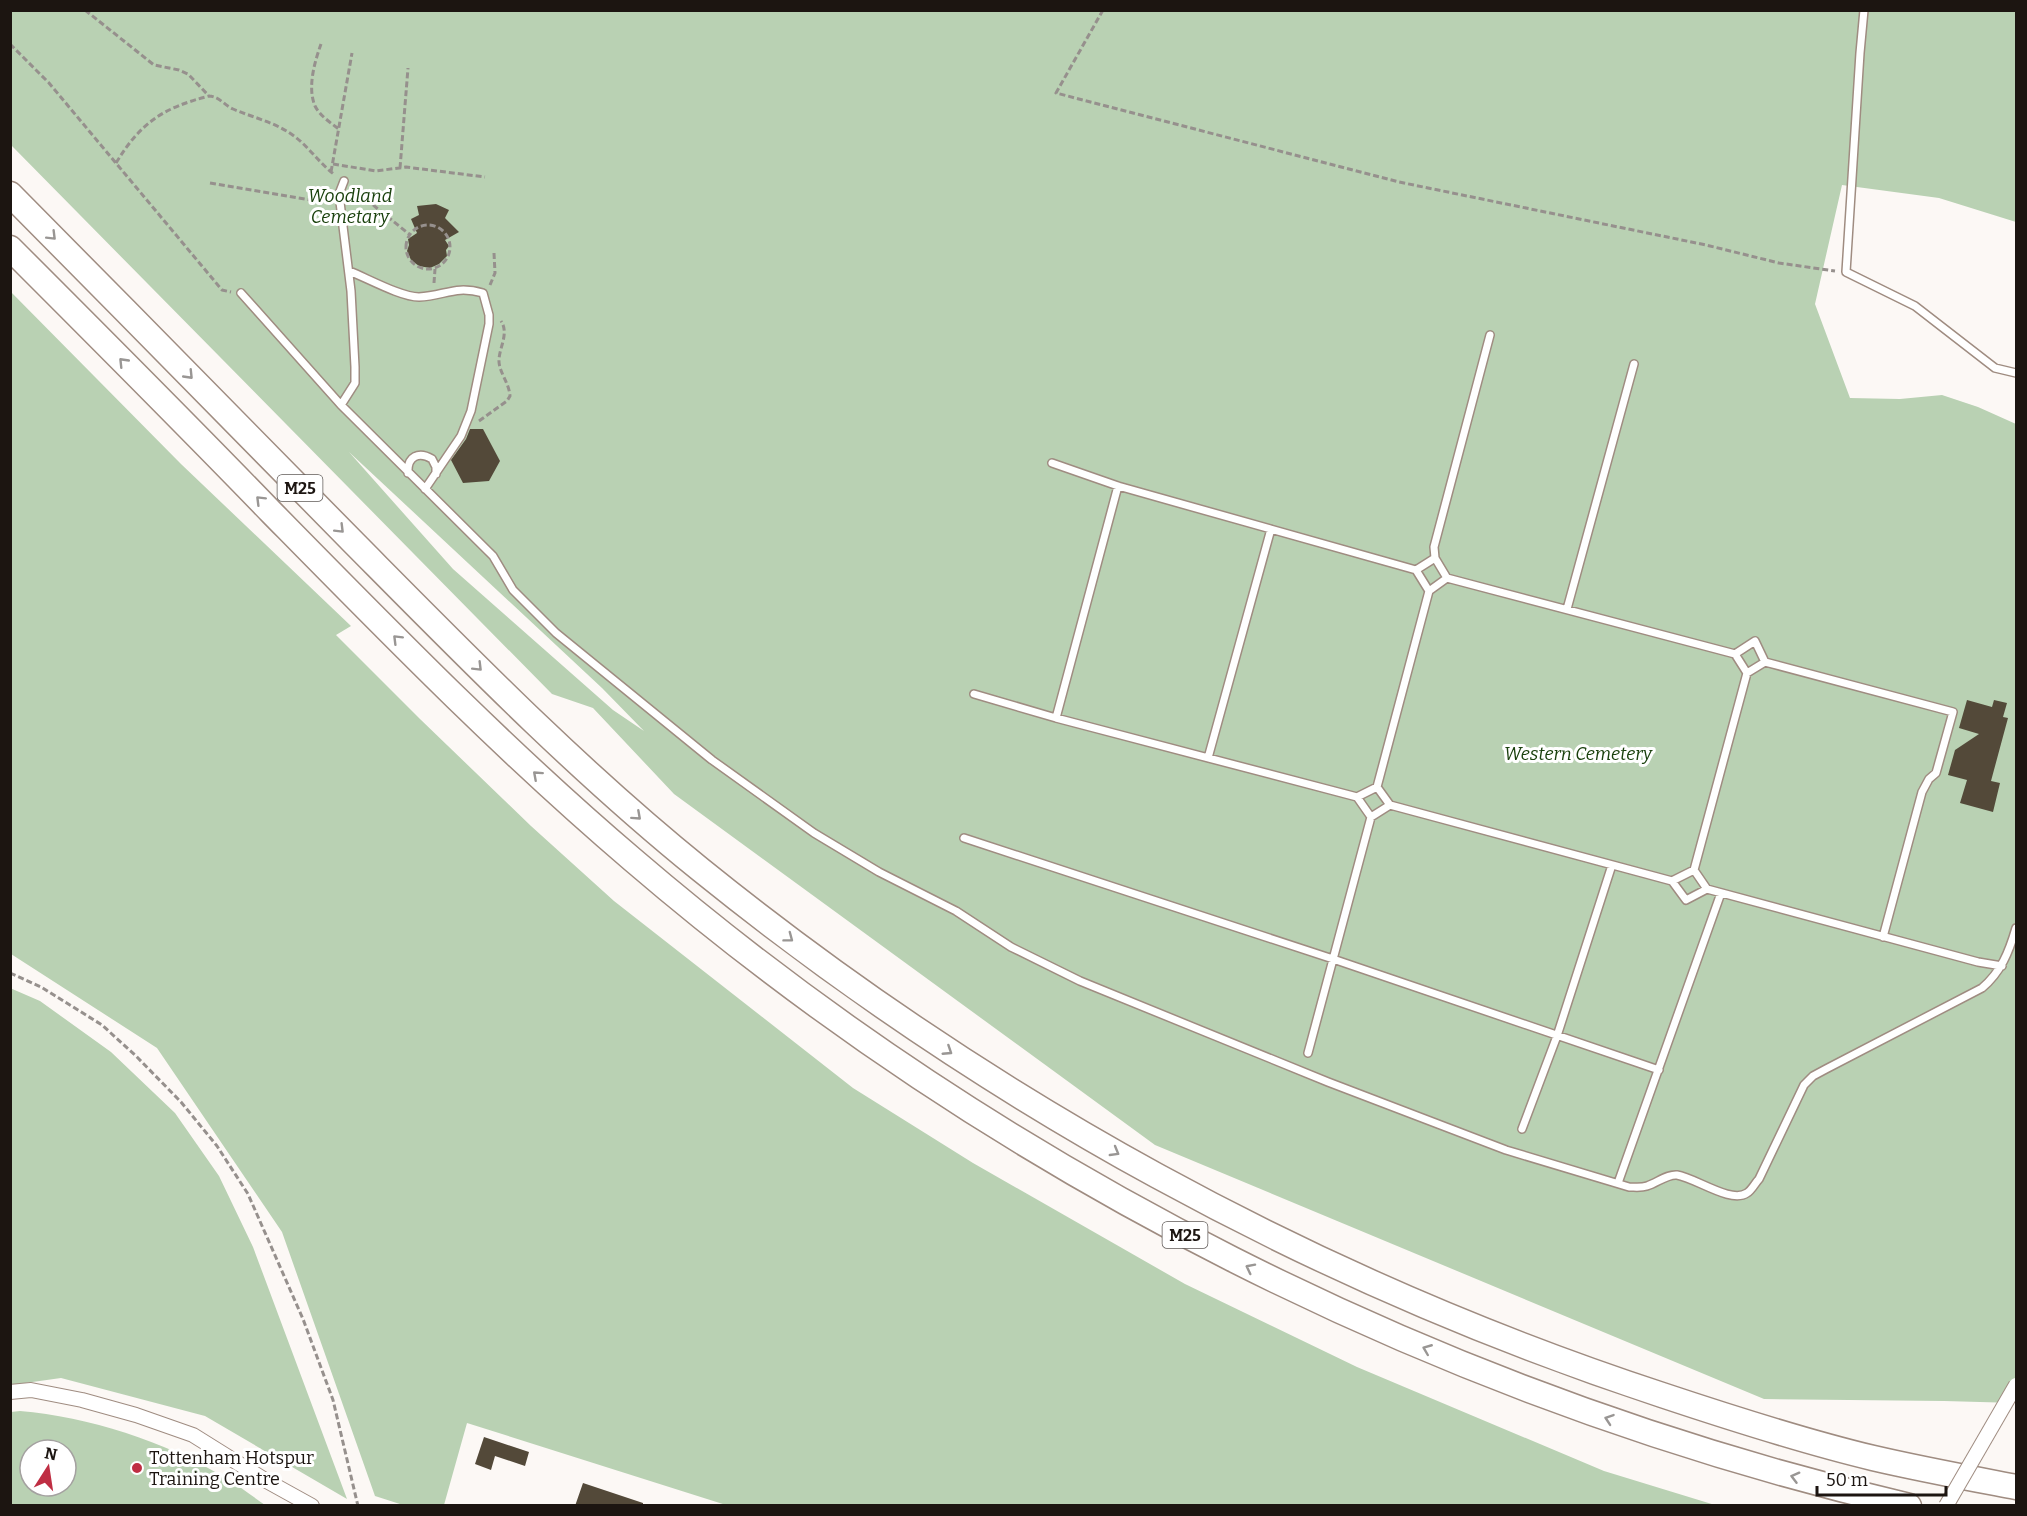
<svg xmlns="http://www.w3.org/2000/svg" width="2027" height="1516" font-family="Bitter,serif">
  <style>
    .green { fill: #b9d1b3; fill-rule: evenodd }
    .building { fill: #534939 }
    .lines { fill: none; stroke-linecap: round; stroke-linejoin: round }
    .lane-casing { stroke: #9f8c81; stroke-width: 10 }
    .street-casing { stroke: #9f8c81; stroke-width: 16 }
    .highway-casing { stroke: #9f8c81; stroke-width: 27 }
    .path { stroke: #96908d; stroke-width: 3; stroke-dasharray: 6 3; stroke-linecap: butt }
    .lane { stroke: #fff; stroke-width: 7 }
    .street { stroke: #fff; stroke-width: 14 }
    .highway { stroke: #fff; stroke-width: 24 }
    .street-bridge-casing { stroke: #9f8c81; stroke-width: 16; stroke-linecap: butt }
    .street-bridge { stroke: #fff; stroke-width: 14 }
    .oneway { stroke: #999694 }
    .poi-dot { fill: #bf2e43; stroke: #fff; stroke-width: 2 }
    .labels { text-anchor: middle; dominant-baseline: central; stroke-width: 6; stroke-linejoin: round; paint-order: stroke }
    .shield { fill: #fff; stroke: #605b58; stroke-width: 1.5 }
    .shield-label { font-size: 16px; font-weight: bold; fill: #1c1511 }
    .park-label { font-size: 18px; font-style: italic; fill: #19400c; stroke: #fff }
    .poi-label { font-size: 18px; fill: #1c1511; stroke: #fff; text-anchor: start }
  </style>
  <rect width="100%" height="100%" fill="#fcf8f5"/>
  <path class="green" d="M10,11H2016V222L1939,198L1842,185L1815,304L1850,398L1900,399L1942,395L1978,407L2016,424V1403L1944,1401L1764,1399L1155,1145L674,794L593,708L552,694L11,145ZM349,452L602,688L644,731L613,710L453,569Z
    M10,291L181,464L351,626L336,635L420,719L531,826L614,901L853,1088L973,1163L1185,1284L1357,1367L1604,1471L1715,1505H726L467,1423L444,1505H403L375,1496L282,1232L157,1048L11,954Z
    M10,988L40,1001L111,1052L175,1113L219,1176L253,1247L347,1499L205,1416L61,1378L11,1385Z
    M20,1411C89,1417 164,1441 224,1477C238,1485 252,1496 265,1505H11V1412ZM30,1450H66V1486H30Z"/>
  <path class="building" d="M436,204L449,210L445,218L459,232L445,240L449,246L446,250L447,256L439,264L430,268L419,266L411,260L407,251L409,245L408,239L417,233L411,219L419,215L417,206Z
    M470,429H483L500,461L489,481L463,483L451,460L466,439Z
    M1967,700L1992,707L1994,700L2007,703L2003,717L2008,718L1991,781L2000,783L1993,812L1960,803L1967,780L1948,775L1955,750L1979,734L1959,728Z
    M484,1437L529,1452L525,1466L495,1456L491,1470L475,1464Z
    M583,1483L643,1503V1506H575Z"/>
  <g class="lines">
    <g class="lane-casing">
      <path id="lane" d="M1864,10L1860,53L1846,272L1915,306L1995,368L2016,373
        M349,271C367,278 401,297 419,297C445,296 454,285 483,293L489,315V324L471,411L461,436L425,489
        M241,293L341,405L493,556L513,590L556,633L712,760L814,833L879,872L956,911L1011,947L1080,981L1328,1082L1506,1150L1629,1187C1635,1187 1641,1188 1647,1186C1657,1183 1667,1174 1677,1175C1696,1178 1731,1204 1747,1193C1752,1190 1755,1183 1759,1179L1804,1085L1813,1076L1826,1069L1982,988C2001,972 2009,952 2016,928
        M341,405L355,383V367L351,291L339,194L344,181
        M1052,463L1118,486L1416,570L1435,558L1447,578L1735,654
        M408,473C407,456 419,451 432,459L436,467V474
        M1435,558L1434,547L1490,335
        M1416,570L1429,591L1447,578
        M1567,609L1634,364
        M1765,662L1953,712L1936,773L1929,779L1922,792L1883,937
        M974,694L1056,718L1357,797L1377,787L1390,805L1672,881L1694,870L1707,889L1978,962L2002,966
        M1056,718L1118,486
        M1208,758L1271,529
        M1377,787L1429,591
        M1357,797L1371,817L1390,805
        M964,838L1333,959L1659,1070
        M1694,870L1747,673L1765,662L1755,641L1735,654L1747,673
        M1672,881L1686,900L1707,889
        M1308,1053L1371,817
        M1522,1129L1557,1036L1612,865
        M1618,1183L1721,893"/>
    </g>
    <g class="street-casing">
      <path id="street" d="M10,1392L31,1390L82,1400L136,1415L193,1435L265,1480L312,1506"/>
    </g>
    <g class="highway-casing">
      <path id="highway" d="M10,194C125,310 240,427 354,543C466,656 577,770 701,870C987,1101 1312,1280 1662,1395C1731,1418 1802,1441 1873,1458C1920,1469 1969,1478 2016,1487
        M10,248C98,336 186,424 272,513C389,632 506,752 633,860C998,1173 1441,1396 1909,1506"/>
    </g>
    <path class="path" d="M85,10L154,65L179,70L188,74L209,96
      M1103,10L1056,93L1399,182L1706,245L1779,263L1835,271
      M10,44L49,83L222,290L231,292
      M321,44C315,61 307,87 315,106C320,116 331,123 340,130
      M116,163C141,122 163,108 209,96C220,97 224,105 233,109C254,118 275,122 294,136C309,147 320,164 335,175
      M333,164L376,171L406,167L485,177
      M400,168L408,68
      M331,172L352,53
      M210,183L328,203
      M352,188L409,234
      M406 247a22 22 0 1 1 44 0a22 22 0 1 1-44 0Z
      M434,283L435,269
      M490,285L495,273L494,253
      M479,421L507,401L510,396C509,382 498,371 499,359C500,346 509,333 501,321
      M10,973L41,987L102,1025L136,1056L181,1102L217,1146L248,1194L303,1319L333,1400L358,1506"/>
    <use href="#lane" class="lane"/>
    <use href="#street" class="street"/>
    <use href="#highway" class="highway"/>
    <g class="street-bridge-casing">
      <path id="street-bridge" d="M1946,1506L2016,1385"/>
    </g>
    <use href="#street-bridge" class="street-bridge"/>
  </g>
  <defs><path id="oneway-chevron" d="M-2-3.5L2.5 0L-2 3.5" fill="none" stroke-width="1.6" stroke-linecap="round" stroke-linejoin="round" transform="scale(1.5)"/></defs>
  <g class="oneway">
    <use href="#oneway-chevron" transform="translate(52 236) rotate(45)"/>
    <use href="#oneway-chevron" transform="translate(123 362) rotate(-134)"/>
    <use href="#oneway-chevron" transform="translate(189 375) rotate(46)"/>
    <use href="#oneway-chevron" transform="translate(260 500) rotate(-135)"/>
    <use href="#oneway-chevron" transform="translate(340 529) rotate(45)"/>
    <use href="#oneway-chevron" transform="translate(397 639) rotate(-135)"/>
    <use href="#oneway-chevron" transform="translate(478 667) rotate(45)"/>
    <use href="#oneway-chevron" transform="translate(537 775) rotate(-138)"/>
    <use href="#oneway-chevron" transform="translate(637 816) rotate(42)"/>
    <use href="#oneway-chevron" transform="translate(789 938) rotate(37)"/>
    <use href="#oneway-chevron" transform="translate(948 1051) rotate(33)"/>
    <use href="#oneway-chevron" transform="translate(1115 1152) rotate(30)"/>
    <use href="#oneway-chevron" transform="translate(1250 1268) rotate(-153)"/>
    <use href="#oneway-chevron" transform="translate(1427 1349) rotate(-158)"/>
    <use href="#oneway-chevron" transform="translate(1609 1419) rotate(-161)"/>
    <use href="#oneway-chevron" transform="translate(1795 1477) rotate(-165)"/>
  </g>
  <circle class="poi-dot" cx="137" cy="1468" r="6"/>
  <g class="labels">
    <g class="shield">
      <rect x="277.5" y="475" width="45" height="26" rx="4.5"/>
      <rect x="1162.5" y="1222" width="45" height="26" rx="4.5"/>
    </g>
    <g class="shield-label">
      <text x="300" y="488">M25</text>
      <text x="1185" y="1235">M25</text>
    </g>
    <g class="park-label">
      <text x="350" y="196">Woodland<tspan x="350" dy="21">Cemetary</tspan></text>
      <text x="1578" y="754">Western Cemetery</text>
    </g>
    <g class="poi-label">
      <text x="149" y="1458">Tottenham Hotspur<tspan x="149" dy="21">Training Centre</tspan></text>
    </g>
  </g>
  <rect width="2027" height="1516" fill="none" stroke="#1c1511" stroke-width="24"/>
  <g transform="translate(48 1468) rotate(12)"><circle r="28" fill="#ffffff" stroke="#a4a1a0" stroke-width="1.5"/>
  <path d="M0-4.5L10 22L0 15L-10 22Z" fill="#bf2e43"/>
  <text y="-9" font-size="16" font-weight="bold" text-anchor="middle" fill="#1c1511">N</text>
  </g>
  <path d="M1817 1486v9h129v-9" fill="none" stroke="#1c1511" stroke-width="3"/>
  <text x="1826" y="1486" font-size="18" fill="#1c1511" stroke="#ffffff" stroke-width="4.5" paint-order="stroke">50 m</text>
</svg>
